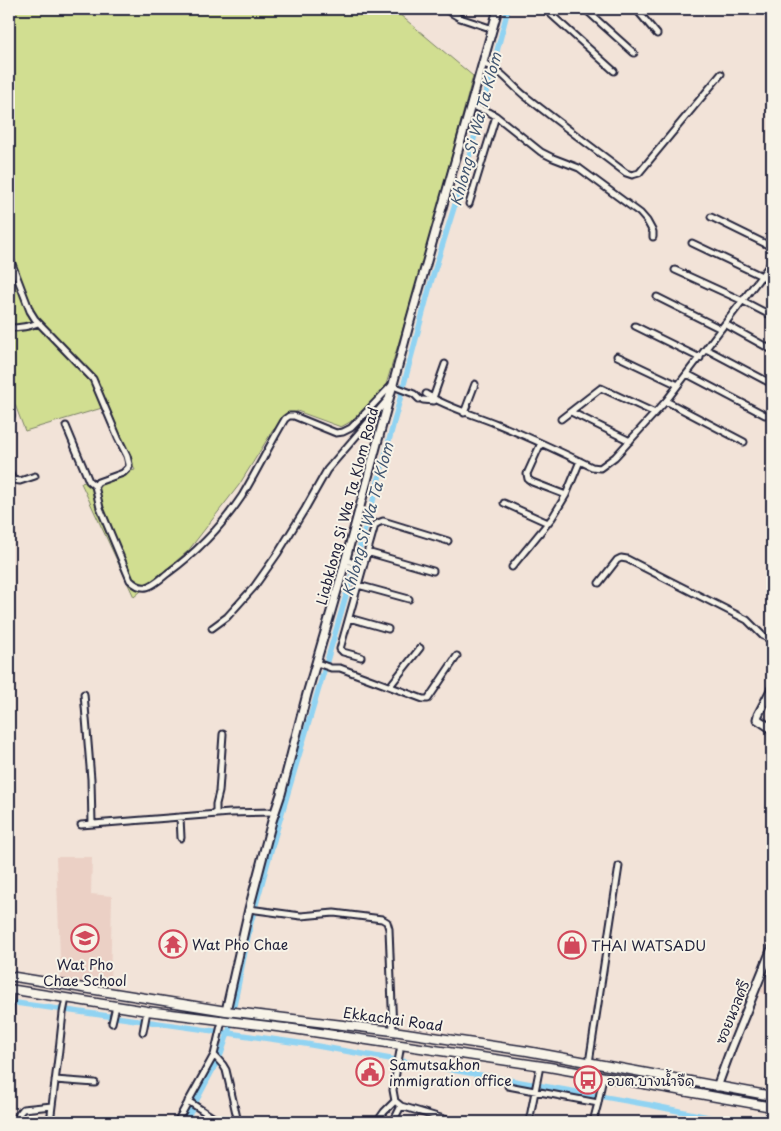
<svg xmlns="http://www.w3.org/2000/svg" width="781" height="1131" font-family="'Playpen Sans','Playpen Sans Thai',sans-serif">
  <style>
    .built { fill: #ebd0c5 }
    .green { fill: #d1de91; stroke: #7a8066 }
    .lines { fill: none; stroke-linecap: round; stroke-linejoin: round }
    .canal { stroke: #90d3f2; stroke-width: 5.5 }
    .street-casing { stroke: #22223b; stroke-width: 9 }
    .secondary-casing { stroke: #22223b; stroke-width: 11 }
    .primary-casing { stroke: #22223b; stroke-width: 11 }
    .street { stroke: #f7f3e8; stroke-width: 5 }
    .secondary { stroke: #f7f3e8; stroke-width: 7 }
    .primary { stroke: #f7f3e8; stroke-width: 8 }
    .labels { text-anchor: middle; dominant-baseline: central; stroke-width: 4; stroke-linejoin: round; paint-order: stroke }
    .street-label { font-size: 14px; fill: #22223b; stroke: #f7f3e8 }
    .poi-label { font-size: 14px; fill: #22223b; stroke: #f7f3e8; text-anchor: start }
    .water-label { font-size: 15px; font-style: italic; fill: #435772; stroke: #f7f3e8 }
  </style>
  <rect width="100%" height="100%" fill="#f2e3d8"/>
  <filter id="ink" filterUnits="userSpaceOnUse"><feTurbulence type="fractalNoise" baseFrequency=".02" numOctaves="2"/><feDisplacementMap in="SourceGraphic" scale="10" xChannelSelector="R" yChannelSelector="G"/><feConvolveMatrix kernelMatrix="1 2 1 2 8 2 1 2 1" color-interpolation-filters="sRGB"/></filter>
  <g filter="url(#ink)">
    <path class="built" d="M56,857H92L91,894L112,896L110,988L61,981Z
      M772,964V998L761,992Z"/>
    <path class="green" d="M9,9H393L473,76L424,259L385,388L350,422L341,427L297,411L273,430L239,485L188,551L134,597L81,483L135,470L102,408L25,431L9,389Z"/>
    <g class="lines">
      <path class="canal" d="M9,1002L306,1044L650,1105L732,1122
        M185,1122L221,1054L229,1030L251,922L275,836L337,627L374,497L431,282L466,169L508,9"/>
      <g class="street-casing">
        <path id="street" d="M445,9L460,18L493,29
          M545,9L614,71
          M585,9L634,53
          M636,9L657,34
          M482,63C501,69 510,84 525,96C558,122 592,147 626,173L632,175L639,173L721,74
          M471,106L489,112L496,116L541,152L553,158L579,168L640,213L647,221L653,232V237
          M469,204L496,116
          M711,217L772,247
          M692,243L772,281
          M9,256L30,311L35,319L93,379L118,438L127,456L129,464V467L123,473L98,482L95,486
          M675,270L743,301L772,316
          M657,297L721,329
          M725,324L772,350
          M635,326L700,358
          M9,328C19,328 28,327 38,323
          M706,349L772,384
          M617,356L678,385
          M687,374L765,415
          M393,386L414,394L419,399
          M426,394C448,408 473,414 497,424C529,437 561,452 592,467L600,468L615,457L666,401L772,262
          M423,400L434,401
          M432,401L445,364
          M666,401L744,442
          M9,407L11,416L9,419
          M571,412L630,441
          M464,413L475,384
          M561,419L601,388L655,413
          M66,426L89,481L95,486L100,508L130,580C145,595 154,584 168,573C197,552 222,526 242,496C257,471 270,444 285,419L289,416H294L336,433L343,432L351,428L391,386
          M541,443L527,474L528,479L532,482L566,495
          M9,472L13,480L20,481L35,476
          M504,503L548,523
          M367,552L433,571
          M346,560L363,566
          M345,565L362,571
          M512,567L552,518L566,495L580,461
          M599,583L617,560L621,558L627,559L747,620L763,636L772,640
          M358,585L409,599
          M349,618L388,629
          M212,628L227,617L254,587L278,553L305,509L327,470L389,398
          M361,657L343,652L340,649L375,525L378,523L383,521L448,541
          M317,663L331,668H340L423,699H428L457,656
          M390,686L420,648
          M84,694L91,779L92,824
          M216,814V804L219,792L223,734
          M180,817L181,838
          M81,825L230,813L275,812
          M249,909L301,916L334,913L382,919L387,922L389,929L393,1031
          M112,1023L116,1006
          M143,1032L147,1011
          M9,1043L11,989
          M401,1045L393,1090L395,1101L401,1106L454,1122
          M214,1055L223,1065L226,1070L238,1122
          M589,1063L619,866
          M55,1080L95,1083
          M508,1086L598,1103
          M188,1101L220,1122
          M16,1122L19,1114L23,1109L52,1106
          M50,1122L59,1050L63,1013L66,998
          M177,1122L214,1055L222,1021
          M377,1122L384,1112L395,1101
          M393,1122L401,1106
          M529,1122L540,1066
          M593,1122L598,1103L603,1077"/>
      </g>
      <g class="secondary-casing">
        <path id="secondary" d="M772,688L758,715L757,719L772,729
          M226,1011L249,909L272,821L281,794L307,694L341,577L409,325L498,9
          M717,1087L731,1049L772,948"/>
      </g>
      <g class="primary-casing">
        <path id="primary" d="M9,976L226,1011L393,1031L527,1051L772,1096
          M9,989L147,1011L293,1029L549,1067L772,1107"/>
      </g>
      <use href="#street" class="street"/>
      <use href="#secondary" class="secondary"/>
      <use href="#primary" class="primary"/>
    </g>
  </g>
  <defs>
    <g id="school-ring" transform="scale(1.4375)"><circle r="9.5" fill="#f7f3e8" stroke="#d1495b" stroke-width="1.5"/><path d="M0-5L7-2L0 1L-7-2ZM-4 1L0 2.5L4 1V4Q0 6-4 4Z" fill="#d1495b"/></g>
    <g id="temple-ring" transform="scale(1.4375)"><circle r="9.5" fill="#f7f3e8" stroke="#d1495b" stroke-width="1.5"/><path d="M0-6L5-2H3V0L6.5 2.5H4V6H1.5V3h-3V6H-4V2.5H-6.5L-3 0V-2H-5Z" fill="#d1495b"/></g>
    <g id="shop-ring" transform="scale(1.4375)"><circle r="9.5" fill="#f7f3e8" stroke="#d1495b" stroke-width="1.5"/><path d="M-5-2.5h2.3a2.7 3.5 0 0 1 5.4 0H5L5.5 6h-11ZM-1.5-2.5h3a1.5 2.3 0 0 0-3 0Z" fill="#d1495b"/></g>
    <g id="civic-ring" transform="scale(1.4375)"><circle r="9.5" fill="#f7f3e8" stroke="#d1495b" stroke-width="1.5"/><path d="M-.6-6.5H3V-4.5H.6V-3L4-1V1h2V6H-6V1h2V-1L-.6-3ZM-1.2 2.5V6h2.4V2.5Z" fill="#d1495b"/></g>
    <g id="bus-ring" transform="scale(1.4375)"><circle r="9.5" fill="#f7f3e8" stroke="#d1495b" stroke-width="1.5"/><path d="M-5-6H5V4H4V6H2V4H-2V6H-4V4H-5ZM-3.5-4V0h7V-4ZM-3.5 1.2v1.5H-2V1.2ZM2 1.2v1.5H3.5V1.2Z" fill="#d1495b"/></g>
  </defs>
  <g fill-rule="evenodd">
    <use href="#school-ring" x="85" y="938"/>
    <use href="#temple-ring" x="173" y="944"/>
    <use href="#shop-ring" x="572" y="945"/>
    <use href="#civic-ring" x="370" y="1072"/>
    <use href="#bus-ring" x="588" y="1080"/>
  </g>
  <g class="labels">
    <g class="street-label">
      <text transform="translate(347 506) rotate(-75)">Liabklong Si Wa Ta Klom Road</text>
      <text transform="translate(732 1012) rotate(-68)">ซอยนวลศรี</text>
      <text transform="translate(393 1019) rotate(8)">Ekkachai Road</text>
    </g>
    <g class="poi-label">
      <text x="192" y="944">Wat Pho Chae</text>
      <text x="591" y="945">THAI WATSADU</text>
      <text x="85" y="964" text-anchor="middle">Wat Pho<tspan x="85" dy="16">Chae School</tspan></text>
      <text x="389" y="1064">Samutsakhon<tspan x="389" dy="16">immigration office</tspan></text>
      <text x="607" y="1080">อบต.บางน้ำจืด</text>
    </g>
    <g class="water-label">
      <text transform="translate(475 129) rotate(-75)">Khlong Si Wa Ta Klom</text>
      <text transform="translate(367 519) rotate(-75)">Khlong Si Wa Ta Klom</text>
    </g>
  </g>
  <rect width="781" height="1131" fill="none" stroke="#f7f3e8" stroke-width="30"/>
  <rect x="15" y="15" width="751" height="1101" fill="none" stroke="#22223b" stroke-width="2" filter="url(#ink)"/>
</svg>
